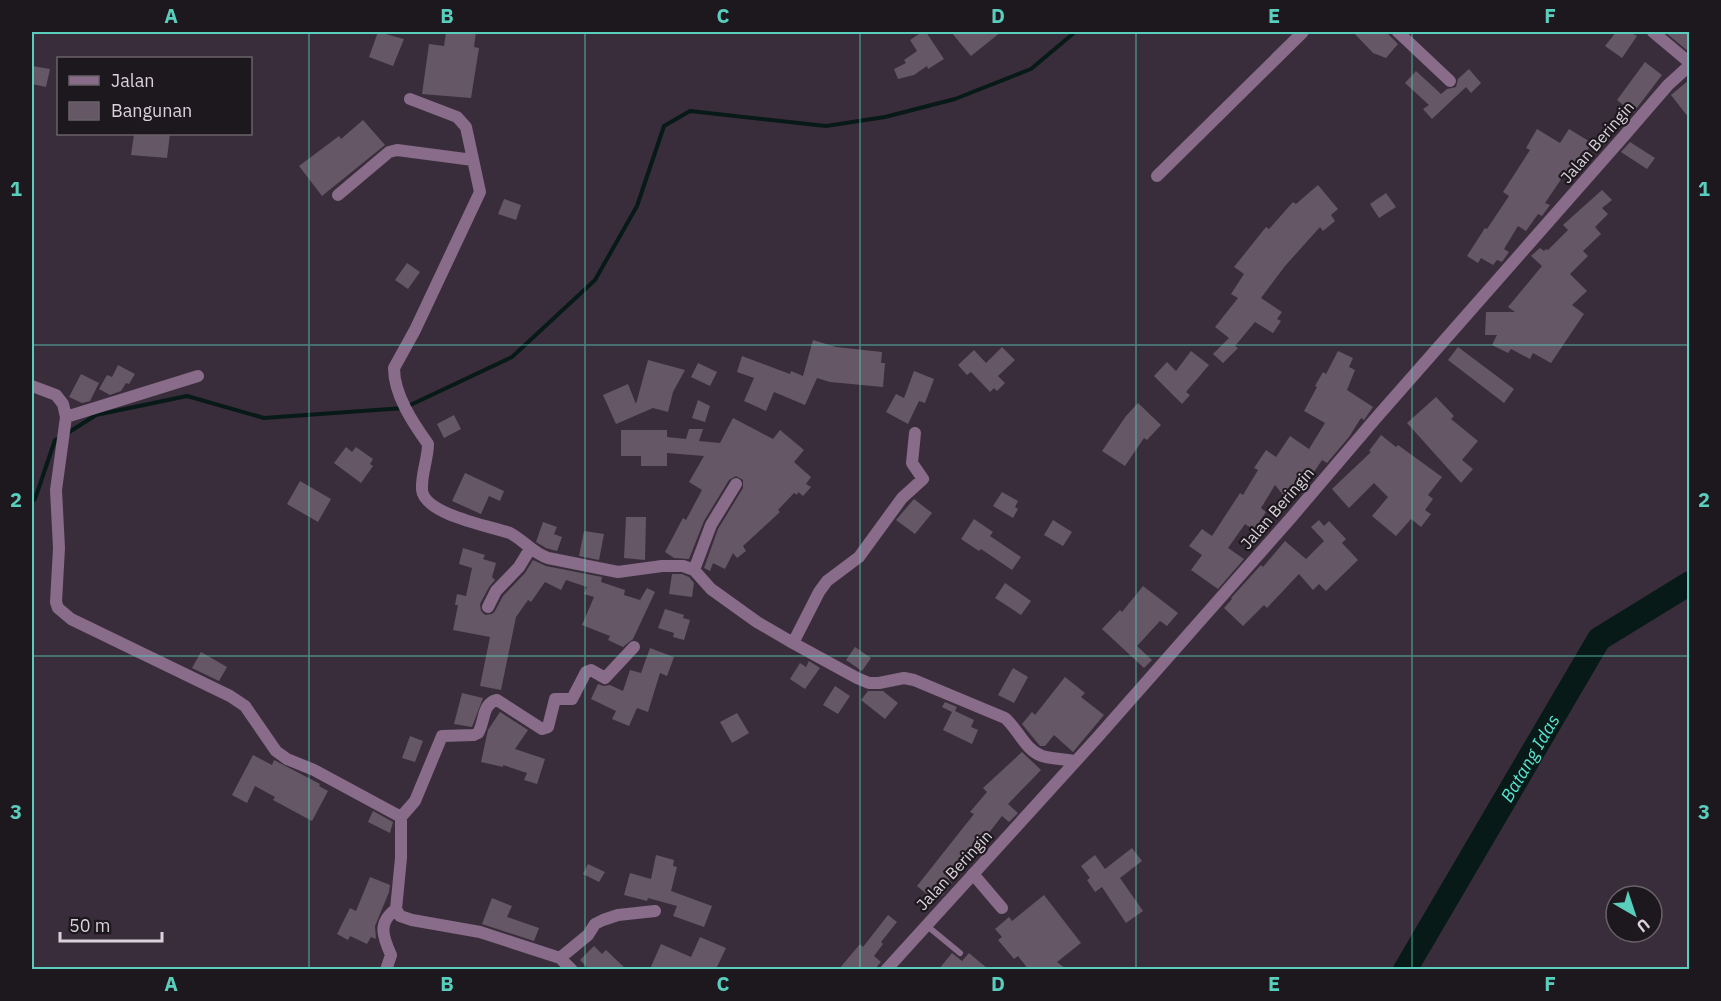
<svg xmlns="http://www.w3.org/2000/svg" width="1721" height="1001" font-family="'IBM Plex Sans',sans-serif">
  <style>
    .lines { fill: none; stroke-linecap: round; stroke-linejoin: round }
    .stream { stroke: #081a17; stroke-width: 4 }
    .river { stroke: #081a17; stroke-width: 24 }
    .building { fill: #655766 }
    .service { stroke: #886c8a; stroke-width: 6 }
    .minor { stroke: #886c8a; stroke-width: 12 }
    .tertiary { stroke: #886c8a; stroke-width: 12 }
    .grid { fill: none; stroke: #5acebd; stroke-width: 1.5; stroke-opacity: 0.55 }
    .labels { text-anchor: middle; dominant-baseline: central; stroke-width: 4.5; stroke-linejoin: round; paint-order: stroke }
    .street-label { font-size: 16px; fill: #dad1da; stroke: #1d181e }
    .water-label { font-size: 18px; font-style: italic; fill: #58e4d1; stroke: #1d181e }
    .neatline { fill: none; stroke: #5acebd; stroke-width: 2 }
    .grid-label { font-size: 20px; text-anchor: middle; font-weight: bold; fill: #5acebd }
  </style>
  <rect width="100%" height="100%" fill="#3a2d3b"/>
  <g class="lines">
    <path class="stream" d="M66,434L96,415L187,396L264,418L404,408L512,357L595,280L637,206L664,126L690,111L826,126L885,117L955,99L1031,69L1075,32
      M32,501L35,499L55,440L60,438"/>
    <path class="river" id="s1" d="M1405,970L1599,639L1690,583"/>
  </g>
  <path class="building" d="M378,32L404,39L393,66L369,57Z
    M446,32H476L474,47L479,48L471,98L422,94L429,44L444,46Z
    M922,32H926L944,59L928,69L927,66L914,75L898,79L894,69L906,63L904,60L917,51L910,40Z
    M951,32H1001L971,56Z
    M1353,32H1386L1398,44L1386,58L1373,53Z
    M1616,32H1630L1637,36L1622,58L1605,46Z
    M1665,32H1689V52Z
    M1645,62L1662,75L1633,113L1617,100Z
    M32,66L50,69L46,87L32,84Z
    M1469,69L1481,83L1471,93L1466,87L1432,119L1423,109L1429,105L1405,83L1416,71L1441,94L1447,89L1456,87L1458,79Z
    M1689,80V118L1671,95Z
    M363,120L385,145L322,196L299,166L339,136L341,139Z
    M1537,129L1560,143L1569,129L1592,143L1572,176L1566,172L1545,203L1550,205L1542,216L1538,214L1526,231L1518,226L1504,249L1509,252L1502,262L1497,260L1493,265L1481,258L1478,263L1467,256L1485,228L1487,229L1509,196L1503,192L1530,150L1526,148Z
    M134,134H170L167,158L131,155Z
    M1630,142L1655,158L1647,169L1621,152Z
    M1318,185L1338,209L1331,215L1335,221L1323,231L1320,227L1285,266L1261,298L1282,312L1277,319L1281,321L1273,333L1255,322L1235,346L1238,348L1223,363L1213,354L1229,338L1215,327L1238,298L1231,294L1244,274L1234,267L1266,227L1269,229L1293,202L1296,204Z
    M1602,190L1612,200L1602,208L1608,214L1595,227L1601,234L1583,251L1588,256L1570,274L1587,291L1572,305L1584,314L1551,363L1533,353L1530,359L1511,349L1508,353L1492,345L1497,335H1485L1486,312H1515L1508,307L1542,266L1531,256L1540,248L1544,251L1546,249L1548,250L1568,230L1563,225Z
    M1386,193L1396,207L1379,218L1370,204Z
    M504,199L521,205L516,220L498,214Z
    M407,263L420,272L408,289L395,280Z
    M813,340L836,347L882,352L881,363H885L883,387L830,382L817,378L805,405L774,392L766,411L744,401L754,378L737,372L742,356L790,374L791,371L803,376Z
    M1002,347L1015,360L998,376L1005,383L997,391L994,388L990,392L971,372L967,375L958,365L974,350L986,363Z
    M1458,347L1514,389L1504,403L1448,360Z
    M1191,351L1209,365L1186,392L1190,395L1182,404L1154,376L1167,362L1176,371Z
    M1338,351L1353,358L1349,367L1355,370L1347,390L1373,407L1364,420L1361,418L1349,437L1327,463L1322,460L1308,481L1310,482L1303,491L1289,502L1275,485L1261,508L1266,512L1254,530L1245,524L1228,548L1244,559L1218,589L1191,570L1202,555L1189,546L1202,529L1212,536L1240,493L1243,495L1258,470L1254,468L1266,450L1276,457L1290,436L1309,449L1325,423L1304,411L1317,387L1315,386L1323,372L1326,374Z
    M648,360L685,370L673,392L668,412L653,408L616,424L603,395L628,384L636,404Z
    M698,363L717,372L710,386L691,377Z
    M118,365L135,374L129,384L126,383L121,391L110,395L99,389L107,375L112,377Z
    M914,371L934,379L925,403L919,401L908,424L886,412L896,394L904,398Z
    M81,374L99,383L90,401L82,403L69,397Z
    M1436,397L1454,416L1451,419L1478,441L1462,460L1473,469L1461,483L1407,423Z
    M698,400L710,406L705,422L692,418Z
    M1138,403L1161,425L1147,440L1144,438L1125,466L1102,451L1126,416Z
    M454,415L461,429L444,438L437,424Z
    M733,418L773,439L780,430L804,450L794,462L811,477L806,484L811,487L803,496L798,492L797,495L794,493L778,510L780,512L743,546L746,551L737,558L733,553L725,569L713,563L710,571L704,568L718,529L743,488V480L736,476L729,480L704,521L689,559L674,558L665,552L683,518L686,520L702,490L689,482L704,456L667,453V466H641V456H621V430H667V437L686,439L689,429H703L699,441L720,443Z
    M1381,435L1396,447L1398,445L1442,477L1428,495L1433,499L1425,510L1431,514L1421,527L1411,519L1396,536L1372,516L1388,497L1374,483L1349,508L1332,489L1371,452L1369,451Z
    M346,447L352,452L356,447L373,459L370,464L373,466L361,483L334,463Z
    M465,473L504,491L500,501L489,496L481,514L452,501Z
    M300,481L331,499L318,522L287,504Z
    M1002,492L1018,501L1015,507L1018,509L1013,518L993,506Z
    M914,499L932,513L915,534L896,520Z
    M626,517H646L645,560L624,558Z
    M974,519L993,532L990,536L1021,557L1012,570L981,549L979,551L961,539Z
    M1053,520L1072,532L1063,546L1044,535Z
    M1319,520L1324,526L1329,521L1346,539L1342,543L1358,560L1326,591L1319,584L1313,590L1299,574L1267,608L1264,605L1243,626L1224,608L1232,599L1231,598L1261,565L1263,567L1285,541L1306,559L1324,541L1311,527Z
    M543,522L557,527L554,534L562,537L557,551L546,548L536,542Z
    M584,531L604,534L599,560L579,556Z
    M463,548L485,555L483,559L496,563L492,577L495,580L489,587L480,604L481,611L485,615L492,614L495,611L503,596L525,573L533,560L546,566L602,577L601,582L625,590L624,595L640,600L647,588L655,592L633,639L623,647L608,640L610,636L582,625L594,597L584,594L587,587L566,580L561,590L545,582L531,602L528,600L516,617L501,690L480,686L490,637L453,630L458,605H455L457,594L466,596L472,568L459,564Z
    M672,574H682L689,577L694,583L692,597L669,594Z
    M1005,583L1031,601L1021,615L995,598Z
    M1143,586L1178,613L1167,626L1160,621L1137,646L1152,660L1144,668L1102,629L1120,610L1122,612Z
    M665,609L684,615L683,618L690,620L684,640L673,637L674,633L658,628Z
    M855,647L871,658L862,671L846,660Z
    M650,648L674,657L667,676L660,673L648,712L637,708L629,726L612,719L616,711L591,699L598,684L604,686L610,685L623,691L630,670L641,673Z
    M201,652L227,667L219,681L192,668Z
    M809,661L820,668L805,689L790,679L800,663L806,667Z
    M1013,668L1028,677L1014,703L998,695Z
    M1065,677L1085,693L1081,697L1104,715L1073,752L1054,735L1045,746H1040L1022,724L1032,712L1035,715Z
    M835,686L850,696L838,714L823,705Z
    M868,691H883L898,703L885,719L861,700Z
    M462,693L483,698L472,727L454,724Z
    M945,702L957,707L955,711L974,720L971,727L978,730L972,744L943,730L952,712L942,707Z
    M500,712L528,730L515,749L545,759L537,784L524,780L527,773L503,765V767L481,762L488,730Z
    M737,713L749,733L732,743L720,722Z
    M410,736L423,741L415,762L402,758Z
    M1022,752L1041,770L1008,804L1018,813L1009,822L1002,816L977,848L975,846L949,880L952,883L942,896L938,894L934,900L917,886L974,814L970,812L987,792L983,788Z
    M253,755L272,765L274,760L320,784L319,786L328,791L312,821L273,800L275,797L255,786L247,803L232,795Z
    M373,811L393,822L390,833L368,822Z
    M1132,848L1142,861L1120,878L1143,911L1126,923L1102,887L1095,892L1087,880L1090,878L1081,866L1095,855L1105,869Z
    M656,855L674,860L673,866L677,867L671,891L712,906L704,927L673,916L677,906L648,898L647,901L624,895L630,873L651,879Z
    M588,864L605,872L599,882L583,874Z
    M370,877L390,885L389,892L375,926L376,939L371,937L367,944L350,936L348,940L337,934L350,908L356,911Z
    M1044,895L1081,943L1057,962L1066,969H1028L1018,956L1014,959L998,940L1002,937L995,929L1009,917L1012,921Z
    M492,898L512,906L507,917L539,928L534,941L482,924Z
    M888,915L897,922L881,942L883,944L874,956L881,962L875,969H839L860,944L863,947Z
    M700,937L726,948L716,969H650L661,944L691,957Z
    M594,946L602,954L606,950L626,969H589L580,960Z
    M952,953L962,961L969,953L988,969H939Z"/>
  <g class="lines">
    <path class="service" d="M926,925L960,953"/>
    <path class="minor" d="M1398,32L1450,81
      M1653,32L1690,63
      M410,99L457,117L466,127L480,192L415,330L394,368C394,395 413,423 428,444C428,459 421,474 422,490C424,514 489,526 510,533C524,540 532,553 548,558L618,572L662,566H683L694,570L711,589L757,622L793,643L857,678L869,683H879L904,678L914,680L1005,718C1018,729 1025,750 1042,756C1052,759 1064,759 1075,761
      M1157,176L1303,32
      M338,195L389,152L397,150L473,160
      M32,386L56,395L63,404L66,417L56,490L59,548L56,602L58,608L71,619L230,696L245,706L276,751L287,759L314,770L401,817V858L396,909L400,916L412,920L480,932L560,958L572,970
      M66,417L198,376
      M694,570L711,525L736,484
      M488,607L496,591L519,567L530,549
      M793,643L819,592L827,581L859,557L902,498L923,479L912,463L915,433
      M401,817L415,801L442,736L474,735L478,733C485,722 482,703 497,700L542,729L548,727L555,699H572L586,672L591,670L605,678L634,647
      M973,874L1002,908
      M560,958L588,935L595,924L603,920L618,915L655,911
      M386,970L391,955C383,937 377,923 396,909"/>
    <path class="tertiary" d="M886,970L1096,739L1290,519L1376,418L1624,136L1668,85L1690,65"/>
  </g>
  <path class="grid" d="M309,32V970M585,32V970M860,32V970M1136,32V970M1412,32V970M32,345H1690M32,656H1690"/>
  <g class="labels">
    <g class="street-label">
      <text transform="translate(1597 142) rotate(-49)">Jalan Beringin</text>
      <text transform="translate(1277 508) rotate(-49)">Jalan Beringin</text>
      <text transform="translate(954 870) rotate(-47)">Jalan Beringin</text>
    </g>
    <g class="water-label">
      <text stroke="none"><textPath href="#s1" startOffset="246">Batang Idas</textPath></text>
    </g>
  </g>
  <rect width="1721" height="1001" fill="none" stroke="#1d181e" stroke-width="66"/>
  <rect x="57" y="57" width="195" height="78" fill="#1d181e" stroke="#696269" stroke-width="1.5"/>
  <rect x="69" y="76" width="30" height="9" fill="#886c8a" stroke="#696269" stroke-width="1.5"/>
  <text x="111" y="87" font-size="18" fill="#dad1da">Jalan</text>
  <rect x="69" y="102" width="30" height="18" fill="#655766" stroke="#696269" stroke-width="1.5"/>
  <text x="111" y="117" font-size="18" fill="#dad1da">Bangunan</text>
  <g transform="translate(1634 914) rotate(141)"><circle r="28" fill="#1d181e" stroke="#696269" stroke-width="1.5"/>
  <path d="M0-4.5L10 22L0 15L-10 22Z" fill="#5acebd"/>
  <text y="-9" font-size="16" font-weight="bold" text-anchor="middle" fill="#dad1da">U</text>
  </g>
  <path d="M60 932v9h102v-9" fill="none" stroke="#dad1da" stroke-width="3"/>
  <text x="69" y="932" font-size="18" fill="#dad1da" stroke="#1d181e" stroke-width="4.5" paint-order="stroke">50 m</text>
  <rect x="33" y="33" width="1655" height="935" class="neatline"/>
  <g class="grid-label">
    <text x="171" y="23">A</text>
    <text x="447" y="23">B</text>
    <text x="723" y="23">C</text>
    <text x="998" y="23">D</text>
    <text x="1274" y="23">E</text>
    <text x="1550" y="23">F</text>
    <text x="16" y="196">1</text>
    <text x="1704" y="196">1</text>
    <text x="16" y="507">2</text>
    <text x="1704" y="507">2</text>
    <text x="16" y="819">3</text>
    <text x="1704" y="819">3</text>
    <text x="171" y="991">A</text>
    <text x="447" y="991">B</text>
    <text x="723" y="991">C</text>
    <text x="998" y="991">D</text>
    <text x="1274" y="991">E</text>
    <text x="1550" y="991">F</text>
  </g>
</svg>
